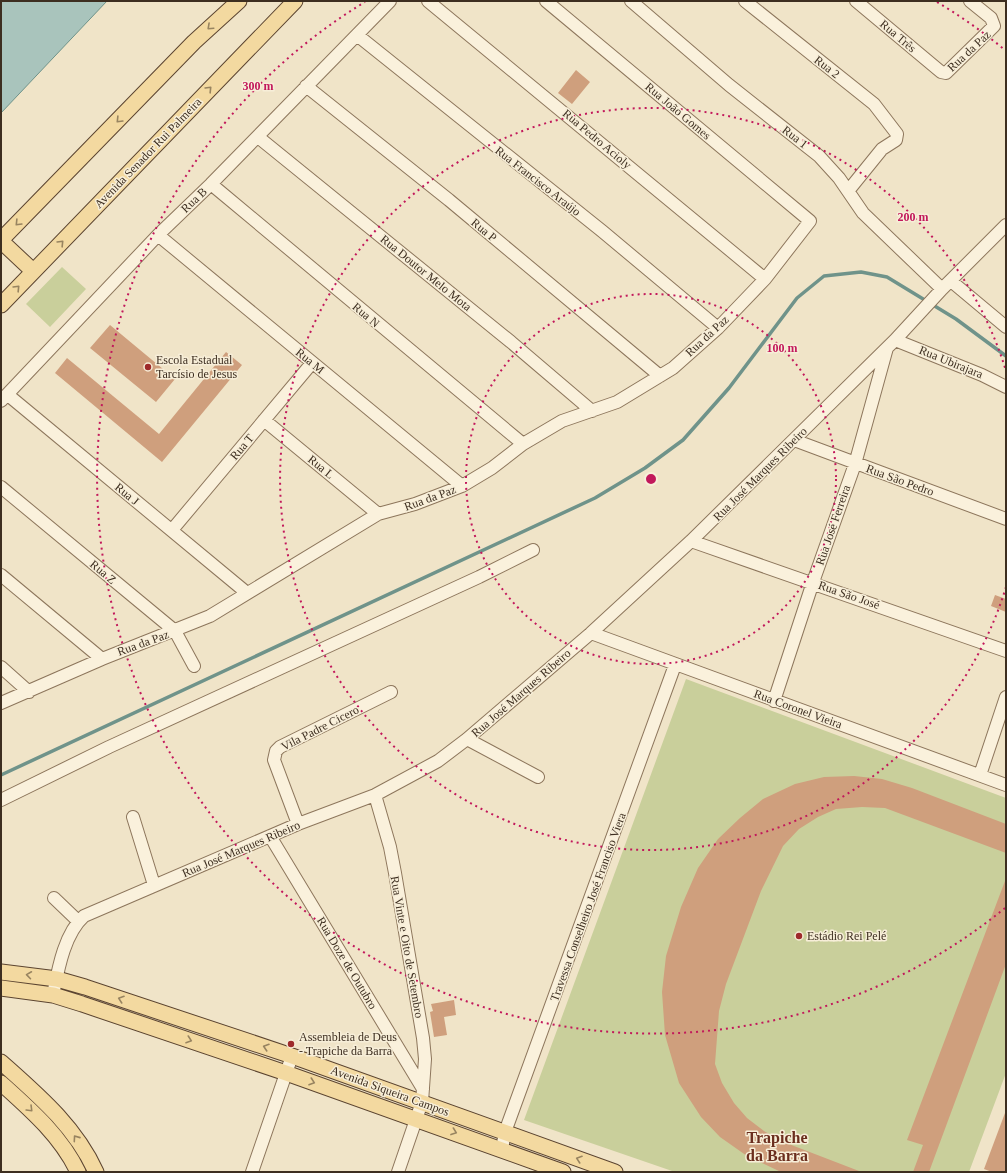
<svg xmlns="http://www.w3.org/2000/svg" width="1007" height="1173" font-family="'Times New Roman',serif">
  <style>
    .green { fill: #c9cf9b }
    .water { fill: #a9c4bc; stroke: #6f938a }
    .lines { fill: none; stroke-linecap: round; stroke-linejoin: round }
    .stream { stroke: #6f938a; stroke-width: 3.5 }
    .building { fill: #cf9f7d }
    .minor-casing { stroke: #8d765c; stroke-width: 14 }
    .major-casing { stroke: #5b4430; stroke-width: 17 }
    .minor { stroke: #faf1dc; stroke-width: 12 }
    .major { stroke: #f3d9a0; stroke-width: 15 }
    .oneway { stroke: #988460 }
    .ring { fill: none; stroke: #c2185b; stroke-width: 2; stroke-dasharray: 2 4 }
    .poi-dot { fill: #9e2a2b; stroke: #f7eed8; stroke-width: 1.5 }
    .labels { text-anchor: middle; dominant-baseline: central; stroke-width: 3; stroke-linejoin: round; paint-order: stroke }
    .street-label { font-size: 12px; fill: #3d2e20; stroke: #f7eed8 }
    .poi-label { font-size: 12px; fill: #3d2e20; stroke: #f7eed8; text-anchor: start }
    .district-label { font-size: 16px; font-weight: bold; fill: #6b2e1e; stroke: #f7eed8 }
    .centre { fill: #c2185b; stroke: #f7eed8; stroke-width: 2 }
    .ring-label { font-size: 12px; text-anchor: middle; font-weight: bold; fill: #c2185b; stroke: #f7eed8; stroke-width: 3; stroke-linejoin: round; paint-order: stroke }
  </style>
  <rect width="100%" height="100%" fill="#f0e4c8"/>
  <path class="green" d="M62,267L86,289L50,327L26,304Z
    M686,679L1006,798V1073L969,1172H675L524,1120Z"/>
  <path class="water" d="M1,1H107L1,113Z"/>
  <g class="lines">
    <path class="stream" d="M1,775L595,498L645,468L683,440L729,388L797,298L824,276L861,272L887,277L956,319L1006,356"/>
  </g>
  <path class="building" d="M576,70L590,82L572,104L558,93Z
    M110,325L175,379L156,402L90,348Z
    M226,352L242,365L162,462L55,373L67,358L159,434Z
    M995,595L1006,599V612L991,606Z
    M854,776L882,779L912,788L1006,824V853L885,808L862,807L836,809L818,817L799,829L783,846L761,891L726,984L719,1011L715,1064L722,1083L734,1103L747,1118L764,1131L781,1141L859,1171L781,1172L747,1156L720,1137L701,1117L679,1083L665,1035L662,992L666,956L681,907L698,868L718,839L740,818L763,799L795,784L824,777Z
    M1005,881L1006,964L929,1172H913L923,1145L907,1140Z
    M454,1000L456,1015L444,1017L447,1035L434,1037L430,1012L433,1011L431,1004Z
    M1005,1113L1006,1172H992L984,1169Z"/>
  <g class="lines">
    <g class="minor-casing">
      <path id="minor" d="M428,1L765,279
        M631,1L729,85L819,156L839,178L863,213L942,289
        M745,1L874,104L897,134L896,140L882,149L848,191
        M856,1L941,72L946,73L994,26L991,18L970,1
        M357,35L602,231L718,328
        M306,86L449,200L660,376
        M258,137L511,342L592,411
        M211,184L523,444
        M158,235L462,486
        M951,281L1006,327
        M895,340L982,375L1006,387
        M8,395L247,593
        M1,401L158,235L211,184L390,1
        M264,420L378,514
        M794,440L1006,519
        M1,487L175,631L194,666
        M172,530L312,363
        M691,541L1006,651
        M1,575L102,659
        M591,633L1006,785
        M1,667L29,692
        M774,701L813,582L855,464L887,348
        M1,703L102,659L210,616L378,514L415,504L462,486L492,468L523,444L562,421L617,402L673,368L718,328L765,279L810,221L546,1
        M467,739L538,777
        M980,775L1006,697
        M375,795L390,847L395,873L423,1038L425,1059L422,1102L398,1172
        M1,800L109,747L479,577L533,550
        M133,817L154,885
        M298,824L274,760L276,751L280,747L391,692
        M270,836L423,1089
        M54,898L78,921
        M53,995C58,970 64,934 84,916L298,824L375,795L438,761L467,739L591,633L691,541L895,340L942,289L1006,225
        M502,1149L505,1132L675,665
        M252,1172L292,1056"/>
    </g>
    <g class="major-casing">
      <path id="major" d="M1,240L194,42L239,1
        M1,241L33,271
        M1,305L295,1
        M1,972L57,979L85,987L292,1056L615,1172
        M1,988L53,995L82,1004L286,1073L563,1172
        M1,1062C38,1095 75,1126 96,1172
        M1,1083C30,1109 61,1136 78,1172"/>
    </g>
    <use href="#minor" class="minor"/>
    <use href="#major" class="major"/>
  </g>
  <defs><path id="oneway-chevron" d="M-2-3.5L2.5 0L-2 3.5" fill="none" stroke-width="1.6" stroke-linecap="round" stroke-linejoin="round"/></defs>
  <g class="oneway">
    <use href="#oneway-chevron" transform="translate(210 27) rotate(137)"/>
    <use href="#oneway-chevron" transform="translate(209 89) rotate(-46)"/>
    <use href="#oneway-chevron" transform="translate(119 120) rotate(134)"/>
    <use href="#oneway-chevron" transform="translate(18 223) rotate(134)"/>
    <use href="#oneway-chevron" transform="translate(61 243) rotate(-46)"/>
    <use href="#oneway-chevron" transform="translate(17 288) rotate(-46)"/>
    <use href="#oneway-chevron" transform="translate(29 975) rotate(-172)"/>
    <use href="#oneway-chevron" transform="translate(121 999) rotate(-161)"/>
    <use href="#oneway-chevron" transform="translate(189 1040) rotate(19)"/>
    <use href="#oneway-chevron" transform="translate(266 1047) rotate(-162)"/>
    <use href="#oneway-chevron" transform="translate(312 1082) rotate(19)"/>
    <use href="#oneway-chevron" transform="translate(30 1109) rotate(45)"/>
    <use href="#oneway-chevron" transform="translate(454 1132) rotate(20)"/>
    <use href="#oneway-chevron" transform="translate(76 1138) rotate(-125)"/>
    <use href="#oneway-chevron" transform="translate(579 1159) rotate(-161)"/>
  </g>
  <g class="ring">
    <circle cx="651" cy="479" r="185"/>
    <path d="M1006 587A371 371 0 1 1 1006 371"/>
    <path d="M1005 908A556 556 0 1 1 365 2M937 2A556 556 0 0 1 1005 50"/>
  </g>
  <g class="poi-dot">
    <circle cx="148" cy="367" r="4"/>
    <circle cx="799" cy="936" r="4"/>
    <circle cx="291" cy="1044" r="4"/>
  </g>
  <g class="labels">
    <g class="street-label">
      <text transform="translate(898 36) rotate(40)">Rua Três</text>
      <text transform="translate(969 51) rotate(-43)">Rua da Paz</text>
      <text transform="translate(827 67) rotate(38)">Rua 2</text>
      <text transform="translate(678 111) rotate(40)">Rua João Gomes</text>
      <text transform="translate(795 137) rotate(38)">Rua 1</text>
      <text transform="translate(597 139) rotate(40)">Rua Pedro Acioly</text>
      <text transform="translate(148 153) rotate(-46)">Avenida Senador Rui Palmeira</text>
      <text transform="translate(538 181) rotate(38)">Rua Francisco Araújo</text>
      <text transform="translate(194 200) rotate(-44)">Rua B</text>
      <text transform="translate(484 230) rotate(40)">Rua P</text>
      <text transform="translate(426 273) rotate(39)">Rua Doutor Melo Mota</text>
      <text transform="translate(366 315) rotate(40)">Rua N</text>
      <text transform="translate(707 336) rotate(-43)">Rua da Paz</text>
      <text transform="translate(310 361) rotate(39)">Rua M</text>
      <text transform="translate(951 362) rotate(22)">Rua Ubirajara</text>
      <text transform="translate(242 447) rotate(-50)">Rua T</text>
      <text transform="translate(321 467) rotate(39)">Rua L</text>
      <text transform="translate(760 474) rotate(-45)">Rua José Marques Ribeiro</text>
      <text transform="translate(900 480) rotate(20)">Rua São Pedro</text>
      <text transform="translate(127 494) rotate(39)">Rua J</text>
      <text transform="translate(430 498) rotate(-20)">Rua da Paz</text>
      <text transform="translate(833 525) rotate(-71)">Rua José Ferreira</text>
      <text transform="translate(103 572) rotate(40)">Rua Z</text>
      <text transform="translate(849 595) rotate(19)">Rua São José</text>
      <text transform="translate(143 643) rotate(-20)">Rua da Paz</text>
      <text transform="translate(521 693) rotate(-41)">Rua José Marques Ribeiro</text>
      <text transform="translate(798 709) rotate(20)">Rua Coronel Vieira</text>
      <text transform="translate(320 728) rotate(-27)">Vila Padre Cicero</text>
      <text transform="translate(241 849) rotate(-23)">Rua José Marques Ribeiro</text>
      <text transform="translate(588 907) rotate(-70)">Travessa Conselheiro José Franciso Viera</text>
      <text transform="translate(407 947) rotate(80)">Rua Vinte e Oito de Setembro</text>
      <text transform="translate(347 963) rotate(59)">Rua Doze de Outubro</text>
      <text transform="translate(390 1091) rotate(20)">Avenida Siqueira Campos</text>
    </g>
    <g class="poi-label">
      <text x="156" y="360">Escola Estadual<tspan x="156" dy="14">Tarcísio de Jesus</tspan></text>
      <text x="807" y="936">Estádio Rei Pelé</text>
      <text x="299" y="1037">Assembleia de Deus<tspan x="299" dy="14">- Trapiche da Barra</tspan></text>
    </g>
    <g class="district-label">
      <text x="777" y="1137">Trapiche<tspan x="777" dy="18">da Barra</tspan></text>
    </g>
  </g>
  <circle cx="651" cy="479" r="6" class="centre"/>
  <g class="ring-label">
    <text x="258" y="90">300 m</text>
    <text x="913" y="221">200 m</text>
    <text x="782" y="352">100 m</text>
  </g>
  <rect width="1007" height="1173" fill="none" stroke="#3d2e20" stroke-width="4"/>
</svg>
